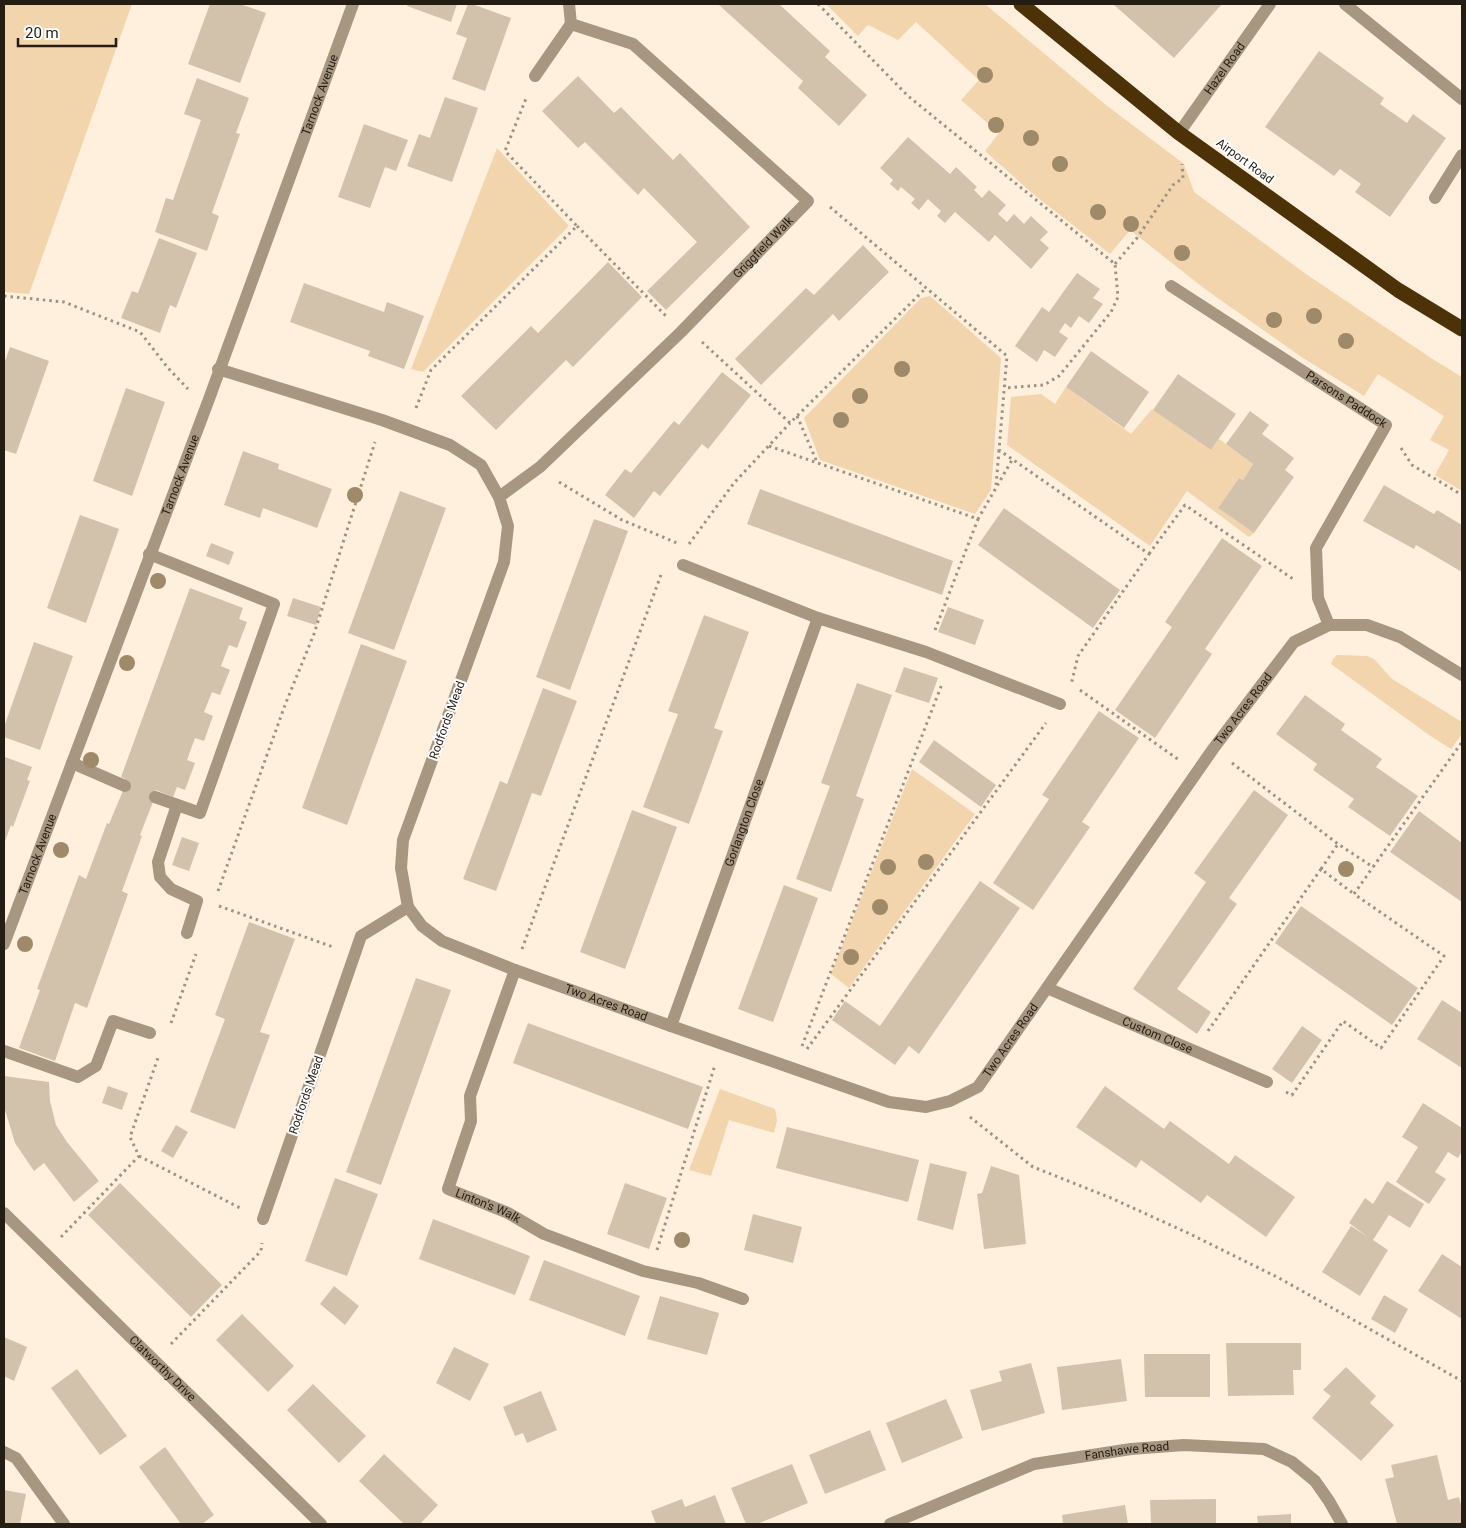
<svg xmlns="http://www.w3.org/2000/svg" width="1466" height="1528" font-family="Roboto,sans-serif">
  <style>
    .green { fill: #f2d4ad }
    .building { fill: #d3c2ab }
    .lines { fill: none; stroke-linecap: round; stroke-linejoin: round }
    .path { stroke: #9d9384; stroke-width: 3; stroke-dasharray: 2.5 4; stroke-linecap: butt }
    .lane { stroke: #a79680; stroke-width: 12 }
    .street { stroke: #a79680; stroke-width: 12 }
    .highway { stroke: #4c3206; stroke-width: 15 }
    .tree { fill: #9e8968 }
    .labels { text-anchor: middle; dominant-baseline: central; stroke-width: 4; stroke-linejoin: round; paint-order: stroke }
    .street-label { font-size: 12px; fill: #231d14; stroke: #fff }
  </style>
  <rect width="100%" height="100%" fill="#fef0dd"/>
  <path class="green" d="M4,4H132L29,294L4,292Z
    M826,4H985L1106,105L1184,164L1194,192L1306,274L1431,358L1462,377V491L1435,475L1449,450L1430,440L1444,416L1378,374L1364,396L1300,356L1205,289L1130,230L1110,254L1033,194L985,151L999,133L961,100L979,80L916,22L898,40L868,25L858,36Z
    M497,148L569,226L423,372L411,369Z
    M930,296L1001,358L991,490L975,514L820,460L804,418L921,298Z
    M1066,387L1131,434L1152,409L1211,450L1219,439L1253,464L1243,480L1239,478L1218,508L1254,533L1249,537L1187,491L1150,546L1007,445L1011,397L1041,394L1055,404Z
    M1337,655L1367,656L1374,659L1392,679L1462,722V734L1451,749L1429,735L1331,664L1333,659Z
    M912,769L975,814L849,988L831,974Z
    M720,1089L775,1109L777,1120L774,1133L729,1120L711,1176L689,1170Z"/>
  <path class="building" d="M210,4H240L266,13L240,83L188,64Z
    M408,4H457L451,22L407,6Z
    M468,4H472L511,18L485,91L452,79L467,38L456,34Z
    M721,4H779L830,51L825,57L867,95L839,126L798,88L803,81L719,5Z
    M1113,4H1222L1174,58Z
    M1319,51L1384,98L1380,104L1407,123L1413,114L1446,138L1390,217L1355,192L1361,184L1340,169L1334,176L1265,127Z
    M578,76L614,113L621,107L673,160L680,153L750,227L666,310L647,291L697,242L644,188L638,195L585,142L578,148L542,111Z
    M197,78L249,98L236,133L240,134L212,213L219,216L207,251L155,232L166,198L173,200L201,120L184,114Z
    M445,97L478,108L452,182L407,166L419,134L430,138Z
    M364,124L408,140L396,171L385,167L370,208L338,197Z
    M908,137L950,174L956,167L977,187L974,190L982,198L989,190L1006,205L998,214L1007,222L1014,214L1024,224L1031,216L1048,232L1040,240L1049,248L1031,269L995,235L989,242L955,212L945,223L937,216L941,211L928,199L919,210L911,203L915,199L901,187L898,191L890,184L893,180L880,168Z
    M159,238L197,253L176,308L170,305L160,333L121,318L132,291L138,293Z
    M863,245L889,272L839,321L833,314L761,385L735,359L806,288L814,295Z
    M608,262L642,297L573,367L566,360L496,430L461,396L531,326L538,333Z
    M1077,273L1100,289L1093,298L1103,304L1089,323L1079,316L1071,328L1065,323L1059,332L1068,338L1055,357L1044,350L1037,362L1015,346L1042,307L1049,312Z
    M304,283L384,312L387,302L424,316L404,369L368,356L370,351L290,322Z
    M10,347L49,361L16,454L4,450V364Z
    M1091,351L1149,392L1124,428L1066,387Z
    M722,372L751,395L708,449L702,444L660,496L654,491L634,518L605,495L625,469L631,473L674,421L679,425Z
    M1178,374L1236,414L1211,450L1153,410Z
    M126,388L165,402L132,496L93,481Z
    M1250,411L1269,425L1262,434L1294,458L1285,470L1294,477L1254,533L1218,508L1239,478L1243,480L1253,464L1226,444Z
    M243,451L279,464L278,469L332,489L317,528L263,508L260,518L224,505Z
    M1384,485L1434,514L1437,510L1462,525V572L1416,545L1414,549L1363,521Z
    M760,489L953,561L942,595L747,524Z
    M400,491L446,508L394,650L348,633Z
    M1004,508L1120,590L1093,628L978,545Z
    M80,515L119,529L86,623L47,608Z
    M594,519L628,531L570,690L536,677Z
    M1222,538L1262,566L1205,649L1212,654L1155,738L1115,710L1172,627L1165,622Z
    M211,543L234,552L229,565L206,556Z
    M190,588L243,608L239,619L247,622L237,648L229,645L221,666L230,670L220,695L212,692L204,712L213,716L204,741L195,738L187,760L195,763L185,790L177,787L173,797L156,790L155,797L140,835L142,836L122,891L128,894L87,1008L75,1003L55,1061L19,1048L40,990L37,989L79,875L86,879L107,823L109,824L125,786V779L121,777Z
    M293,598L321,607L316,625L287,616Z
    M948,607L984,620L975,645L938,632Z
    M704,615L749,632L714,728L723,731L689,824L643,807L678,714L668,711Z
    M34,642L73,656L40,750L4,737V727Z
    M361,644L407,661L347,825L302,808Z
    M904,667L938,678L929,703L895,692Z
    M857,683L892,695L856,796L864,799L831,892L796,879L830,786L821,783Z
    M543,688L577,701L541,796L532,793L496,891L463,879L500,781L507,784Z
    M1305,695L1345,724L1341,730L1382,759L1376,767L1418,796L1390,836L1348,807L1354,799L1313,770L1317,764L1276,734Z
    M1099,711L1139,738L1082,822L1090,827L1033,910L993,883L1049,799L1042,795Z
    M934,740L996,785L981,807L919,762Z
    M5,757L32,767L27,780L30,781L13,827L11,825L4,844Z
    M1254,790L1288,815L1229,898L1237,904L1177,989L1211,1012L1197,1034L1133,989L1206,882L1194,873Z
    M632,810L677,827L625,969L580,952Z
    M1419,811L1462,843V902L1390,852Z
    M182,837L199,843L189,871L172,865Z
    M980,881L1020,908L919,1054L909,1046L895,1065L832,1020L845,1001L880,1026Z
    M784,885L818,898L773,1022L738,1009Z
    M1301,906L1418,988L1392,1025L1275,943Z
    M249,922L295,939L260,1032L270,1035L235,1129L190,1112L225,1019L215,1015Z
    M416,978L451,990L381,1185L346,1172Z
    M1442,1000L1462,1013V1068L1417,1039Z
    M528,1023L703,1087L688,1129L513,1063Z
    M1302,1026L1322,1040L1292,1083L1272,1069Z
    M4,1076L49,1082L50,1101L56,1125L67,1142L99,1181L74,1202L44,1163L34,1171L15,1143L5,1110Z
    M108,1086L128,1093L122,1110L102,1103Z
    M1105,1086L1164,1129L1170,1121L1229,1164L1235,1155L1295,1197L1266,1237L1207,1195L1201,1203L1141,1160L1136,1168L1076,1127Z
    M1423,1103L1462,1128V1151L1458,1158L1448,1152L1441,1163L1435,1172L1446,1179L1429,1204L1396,1182L1418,1147L1402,1137Z
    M176,1125L188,1132L173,1158L161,1151Z
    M787,1127L919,1160L908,1202L776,1168Z
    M930,1163L967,1172L953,1230L917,1220Z
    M991,1166L1019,1175L1026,1244L984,1249L977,1194L982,1193Z
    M335,1178L378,1194L347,1276L305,1261Z
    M1387,1181L1424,1204L1410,1228L1389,1215L1373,1240L1388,1250L1360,1296L1322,1272L1351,1226L1368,1237L1349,1223L1365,1198L1373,1204Z
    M120,1183L222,1285L191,1317L88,1215Z
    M625,1183L667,1198L649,1249L607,1234Z
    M753,1214L802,1227L793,1263L744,1250Z
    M433,1219L530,1256L515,1295L419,1259Z
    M1442,1254L1462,1267V1319L1418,1291Z
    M544,1260L640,1296L625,1336L529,1300Z
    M334,1286L359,1306L345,1325L320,1304Z
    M1384,1295L1408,1309L1395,1333L1371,1319Z
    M660,1296L719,1313L707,1355L647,1339Z
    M242,1314L294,1366L268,1392L216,1340Z
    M4,1337L27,1347L14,1381L4,1376Z
    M1226,1343H1301V1370H1293L1294,1395L1228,1396Z
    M454,1347L489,1364L470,1401L436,1383Z
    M1144,1354H1210V1397H1145Z
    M1121,1359L1127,1401L1062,1410L1057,1367Z
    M1031,1363L1045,1413L982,1431L970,1390L1002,1381L999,1371Z
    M1346,1367L1376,1396L1370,1403L1394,1425L1361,1461L1312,1418L1331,1396L1323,1390Z
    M77,1369L127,1436L100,1455L51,1388Z
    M313,1384L366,1436L339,1463L287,1410Z
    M541,1391L557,1430L527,1443L523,1433L515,1436L503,1407Z
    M946,1399L963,1438L902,1463L886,1423Z
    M870,1430L886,1470L825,1494L809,1455Z
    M165,1447L214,1515L202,1524H181L139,1467Z
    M384,1454L438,1505L420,1524H404L359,1481Z
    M1437,1455L1448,1500L1459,1497L1462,1509V1524H1397L1385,1479L1394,1477L1391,1465Z
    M792,1464L808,1503L757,1524H746L731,1488Z
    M4,1490L26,1494L20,1524H4Z
    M715,1495L726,1524H656L651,1511L682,1499L685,1507Z
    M1216,1499V1524H1151L1150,1500Z
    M1125,1505L1128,1524H1063L1062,1515Z
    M1291,1514V1524H1258L1257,1516Z"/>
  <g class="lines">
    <path class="path" d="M818,4L908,96L1115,264L1118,297L1111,312L1059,376L1044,385L1005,388
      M830,207L1007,356L999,450L1149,554L1078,656L1071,685
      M577,226L666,316
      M1115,264L1137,238L1173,185L1183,178L1182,164
      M4,296L64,302L140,332L168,368L188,389
      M702,342L790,423L926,288
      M416,408L431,370L577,226L505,151L527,96
      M797,416L817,462
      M769,446L978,519L1012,460
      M1401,448L1412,465L1462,495
      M559,482L622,520L677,543
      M996,485L999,451
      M689,544L734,483L790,423
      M1149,554L1185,505L1293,579
      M935,630L978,519
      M1080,690L1179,760
      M1232,763L1338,844L1373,867L1462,742
      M1321,869L1338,844
      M218,891L285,705L314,634L375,442
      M219,906L333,947
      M522,949L661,575
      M171,1023L196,954
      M1208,1031L1321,869L1354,894
      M802,1046L942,684
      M807,1049L1046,723
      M1286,1092L1292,1095L1343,1021L1381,1048L1444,956L1354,894L1373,867
      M970,1117L1033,1167L1111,1198L1188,1233L1279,1278L1462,1381
      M139,1156L242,1209
      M61,1237L139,1156L130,1137L159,1055
      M657,1250L715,1065
      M171,1344L261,1251L262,1243"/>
    <path class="lane" d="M149,554L274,604L200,813L155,797
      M72,763L125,786
      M177,805L158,862L160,877L171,889L197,901L187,933
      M4,1051L78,1077L96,1066L113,1021L150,1033
      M4,1452L16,1458L64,1524"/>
    <g class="street">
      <path d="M1345,4L1462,99"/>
      <path d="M535,76L571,24"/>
      <path id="s1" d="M1179,133L1270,4"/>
      <path d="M1435,198L1462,155"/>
      <path id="s2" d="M1171,286L1386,425L1316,548L1318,598L1329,625"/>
      <path d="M218,369L382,420L450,445L481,465L499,497L508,526L504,562L403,840L401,868L408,907L361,936L263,1219"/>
      <path id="s3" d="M499,497L540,467L681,332L808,201L633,44L571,24L569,4"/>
      <path d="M683,565L818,618L926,652L1060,704"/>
      <path id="s4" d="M408,907L422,926L442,941L515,970L671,1026L889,1102L926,1107L950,1101L978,1087L1213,749L1294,642L1329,625H1367L1400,637L1462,675"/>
      <path id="s5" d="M4,944L209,399L353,4"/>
      <path id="s6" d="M515,970L470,1096L471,1121L448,1189L508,1213L544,1234L643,1271L698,1283L743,1299"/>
      <path id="s7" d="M1047,988L1267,1082"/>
      <path id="s8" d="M671,1026L818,618"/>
      <path id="s9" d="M4,1213L321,1524"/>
      <path id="s10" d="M890,1524L1034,1464L1131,1449L1184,1445L1264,1449L1292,1462L1315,1481L1329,1501L1342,1524"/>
    </g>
    <path class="highway" d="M1021,4L1179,133L1398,290L1462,329"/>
  </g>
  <g class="tree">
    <circle cx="985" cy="75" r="8"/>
    <circle cx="996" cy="125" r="8"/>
    <circle cx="1031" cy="138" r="8"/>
    <circle cx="1060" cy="164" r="8"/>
    <circle cx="1098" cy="212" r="8"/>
    <circle cx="1131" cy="224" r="8"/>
    <circle cx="1182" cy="253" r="8"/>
    <circle cx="1314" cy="316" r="8"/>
    <circle cx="1274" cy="320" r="8"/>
    <circle cx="1346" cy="341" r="8"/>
    <circle cx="902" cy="369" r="8"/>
    <circle cx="860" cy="396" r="8"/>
    <circle cx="841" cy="420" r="8"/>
    <circle cx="355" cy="495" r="8"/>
    <circle cx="158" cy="581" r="8"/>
    <circle cx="127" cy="663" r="8"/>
    <circle cx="91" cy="760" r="8"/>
    <circle cx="61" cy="850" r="8"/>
    <circle cx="926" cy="862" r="8"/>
    <circle cx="888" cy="867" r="8"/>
    <circle cx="1346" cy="869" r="8"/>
    <circle cx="880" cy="907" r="8"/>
    <circle cx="25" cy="944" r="8"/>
    <circle cx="851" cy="957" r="8"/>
    <circle cx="682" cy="1240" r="8"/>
  </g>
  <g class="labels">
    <g class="street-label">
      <text stroke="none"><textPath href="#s1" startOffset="79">Hazel Road</textPath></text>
      <text stroke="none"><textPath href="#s5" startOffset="906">Tarnock Avenue</textPath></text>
      <text transform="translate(1245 161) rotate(36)">Airport Road</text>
      <text stroke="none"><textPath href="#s3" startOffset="364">Griggfield Walk</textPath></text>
      <text stroke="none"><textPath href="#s2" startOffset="209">Parsons Paddock</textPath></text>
      <text stroke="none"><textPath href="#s5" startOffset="501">Tarnock Avenue</textPath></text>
      <text stroke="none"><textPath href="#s4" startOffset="1079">Two Acres Road</textPath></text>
      <text transform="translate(447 720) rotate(-70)">Rodfords Mead</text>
      <text stroke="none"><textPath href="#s8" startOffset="216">Gorlangton Close</textPath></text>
      <text stroke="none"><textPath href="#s5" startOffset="96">Tarnock Avenue</textPath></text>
      <text stroke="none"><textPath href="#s4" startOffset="224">Two Acres Road</textPath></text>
      <text stroke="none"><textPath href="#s7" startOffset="120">Custom Close</textPath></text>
      <text stroke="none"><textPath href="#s4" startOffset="674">Two Acres Road</textPath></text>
      <text transform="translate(306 1095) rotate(-71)">Rodfords Mead</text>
      <text stroke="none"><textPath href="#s6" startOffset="274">Linton's Walk</textPath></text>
      <text stroke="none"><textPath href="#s9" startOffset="222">Clatworthy Drive</textPath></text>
      <text stroke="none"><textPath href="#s10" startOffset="250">Fanshawe Road</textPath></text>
    </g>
  </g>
  <rect width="1466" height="1528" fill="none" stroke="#231d14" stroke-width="10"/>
  <path d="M18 38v8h98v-8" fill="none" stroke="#231d14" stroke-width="2.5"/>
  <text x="25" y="38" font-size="15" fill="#231d14" stroke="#ffffff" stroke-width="4" paint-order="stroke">20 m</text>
</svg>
